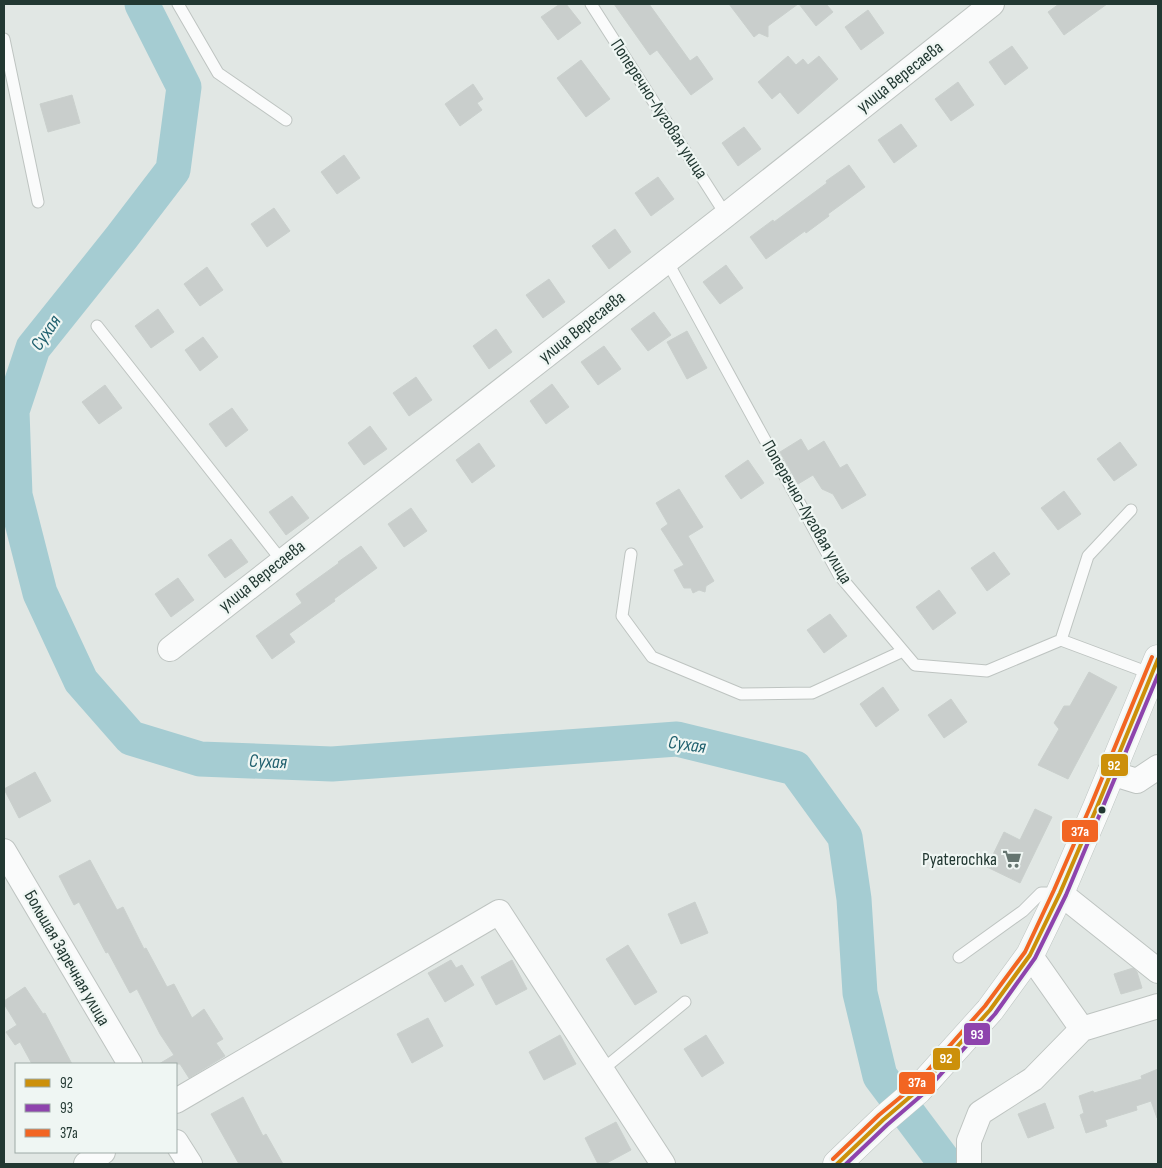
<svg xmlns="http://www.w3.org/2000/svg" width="1162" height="1168" font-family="'Sofia Sans Condensed',sans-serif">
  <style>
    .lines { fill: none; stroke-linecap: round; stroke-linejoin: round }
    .river { stroke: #a5ccd2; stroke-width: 35 }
    .building { fill: #c9cecc; stroke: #cad0cd }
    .service-casing { stroke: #bec4c1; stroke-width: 13 }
    .minor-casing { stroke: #bec4c1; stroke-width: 26 }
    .secondary-casing { stroke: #bec5c2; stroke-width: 29 }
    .service { stroke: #fafbfb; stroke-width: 11 }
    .minor { stroke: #fafbfb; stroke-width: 24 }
    .secondary { stroke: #fafbfb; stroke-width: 28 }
    .bus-1-casing { stroke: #eff6f3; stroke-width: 8 }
    .bus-2-casing { stroke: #eff6f3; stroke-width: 8 }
    .bus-3-casing { stroke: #eff6f3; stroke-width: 8 }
    .bus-1 { stroke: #cc900a; stroke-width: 4 }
    .bus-2 { stroke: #8e44ad; stroke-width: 4 }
    .bus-3 { stroke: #f26522; stroke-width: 4 }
    .bus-dot { fill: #223832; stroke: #eff6f3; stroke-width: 2 }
    .labels { text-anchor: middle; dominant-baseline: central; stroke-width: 4.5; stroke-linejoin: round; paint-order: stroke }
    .street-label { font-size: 18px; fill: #223832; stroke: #eff6f3 }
    .poi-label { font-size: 18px; fill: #223832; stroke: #eff6f3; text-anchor: end }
    .water-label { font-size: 19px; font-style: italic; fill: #21616f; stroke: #eff6f3 }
    .line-badge { stroke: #eff6f3; stroke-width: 2 }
    .badge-label { font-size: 14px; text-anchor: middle; font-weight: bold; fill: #fff }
  </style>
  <rect width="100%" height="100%" fill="#e1e7e4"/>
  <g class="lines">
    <path class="river" d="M142,4L184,87L173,170L121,238L33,348L12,411L15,495L40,593L81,681L131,738L200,759L332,764L677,739L795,768L845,837L854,899L860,993L880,1076L946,1164"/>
  </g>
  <path class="building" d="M560,4H566L581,23L558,40L541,17Z
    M614,4H649L690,61L697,56L713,79L691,95L657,50L650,55Z
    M729,4H798L768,26V37L759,33L754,37Z
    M799,4H826L833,12L816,26Z
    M1059,4H1107L1064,35L1048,12Z
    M868,10L884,33L861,50L845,27Z
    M1012,46L1028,68L1005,85L989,62Z
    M788,56L796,65L803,59L808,65L819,56L838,79L798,114L780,92L772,99L758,82Z
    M581,60L610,99L586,117L557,78Z
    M958,82L974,105L951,121L935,99Z
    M473,84L483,99L477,103L482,110L460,126L445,104Z
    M72,95L80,123L48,132L40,104Z
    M901,124L917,146L894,163L878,140Z
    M744,127L761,149L738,166L722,143Z
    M344,155L360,178L337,194L321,172Z
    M849,165L865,187L828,214L829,216L806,233L805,231L766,259L750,237L773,220L774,222L827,183L826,181Z
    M658,177L674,199L651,216L635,193Z
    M274,208L290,231L267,247L251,224Z
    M615,229L631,252L609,269L592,246Z
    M726,265L743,288L720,304L703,282Z
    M207,267L223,290L200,306L184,284Z
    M549,279L565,302L543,318L526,295Z
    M158,309L174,332L151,348L135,326Z
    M654,312L671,335L648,351L631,329Z
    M496,329L512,352L489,369L473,346Z
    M687,331L707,368L687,379L667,342Z
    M203,337L218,357L200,371L185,350Z
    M604,346L621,369L598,385L581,362Z
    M416,377L432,400L409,416L393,393Z
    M552,384L569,407L546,424L530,401Z
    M105,385L122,408L99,424L82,402Z
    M232,408L248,430L226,447L209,424Z
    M370,426L387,449L364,465L348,443Z
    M801,439L808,451L824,441L840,468L847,464L866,495L842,509L833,494L822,489L813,475L798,484L780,452Z
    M1120,442L1137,465L1114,481L1097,459Z
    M479,443L495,466L472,483L456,460Z
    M748,460L764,483L741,499L725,476Z
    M679,489L703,527L688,536L714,581L706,586L705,592L699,590L693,593L691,588H684L674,570L684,565L661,529L668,524L656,503Z
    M1064,491L1081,514L1058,530L1041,508Z
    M292,496L309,518L286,535L269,512Z
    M411,508L427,531L404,547L388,524Z
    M231,539L248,562L225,578L208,555Z
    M361,546L377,568L334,599L335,601L289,634L295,642L272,659L256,636L302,603L296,594L339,563L338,562Z
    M994,552L1010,574L987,591L971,568Z
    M178,578L194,600L171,617L155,594Z
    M939,590L956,613L933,630L916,607Z
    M830,614L847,636L824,653L807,630Z
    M1089,672L1117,687L1068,779L1038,765L1059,729L1054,723L1064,706H1070Z
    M883,687L899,710L876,727L860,704Z
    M951,699L967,722L944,738L928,715Z
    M35,772L51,801L19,818L4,789Z
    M1035,809L1052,817L1020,883L987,867L1004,832L1020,840Z
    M90,860L117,910L123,907L144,949L146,948L167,987L174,984L192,1018L204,1009L223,1039L216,1043L225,1056L189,1078L180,1064H159L174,1055L160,1034L137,989L130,993L108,952L106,953L79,902L74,905L59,876Z
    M695,902L708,933L681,944L668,914Z
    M628,945L657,992L635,1005L606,959Z
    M451,960L456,968L462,965L474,985L445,1002L428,973Z
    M512,960L527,989L496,1005L481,977Z
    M1133,968L1137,972L1142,988L1121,994L1114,974Z
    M25,987L43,1014L45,1013L72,1064H32L20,1042L15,1045L6,1032L17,1025L4,1004V1001Z
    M428,1018L443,1046L412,1063L397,1034Z
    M560,1035L576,1064L544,1080L529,1052Z
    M706,1035L724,1063L702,1077L684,1049Z
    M1158,1069V1117L1157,1118L1151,1101L1136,1106L1137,1110L1105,1120L1107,1126L1086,1133L1080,1115L1084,1113L1079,1096L1093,1091L1094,1093L1142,1079L1141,1076Z
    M243,1097L263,1136L266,1134L283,1164H239L211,1114Z
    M1045,1103L1054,1128L1028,1138L1018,1114Z
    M616,1122L631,1150L605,1164H598L585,1138Z"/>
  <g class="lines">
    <g class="service-casing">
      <path id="service" d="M178,4L218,73L286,120
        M591,4L726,215
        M4,39L38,202
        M667,261L839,575L915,665L987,671L1061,640L1152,674
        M97,326L282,561
        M631,554L622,616L652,657L741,694L812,693L903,651
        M1061,640L1088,556L1131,510
        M959,957L1023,911L1041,893H1058
        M602,1070L685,1002"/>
    </g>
    <g class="minor-casing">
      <path id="minor" d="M170,649L726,215L992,4
        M1111,773L1137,781L1158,767
        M4,851L130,1064
        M1060,893L1158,971
        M1030,955L1082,1029
        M176,1101L499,912L663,1164
        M176,1142L190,1164
        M86,1164L103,1152
        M969,1164V1141L980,1113L1033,1079L1082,1029L1158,1006"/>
    </g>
    <g class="secondary-casing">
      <path id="secondary" d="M837,1164L883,1120L918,1090L990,1010L1030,955L1060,893L1097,807L1158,659"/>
    </g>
    <use href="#service" class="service"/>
    <use href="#minor" class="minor"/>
    <use href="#secondary" class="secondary"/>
    <g class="bus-1-casing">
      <path id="bus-1" d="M837,1164L883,1120L918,1090L990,1010L1030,955L1060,893L1097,807L1158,659"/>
    </g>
    <g class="bus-2-casing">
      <path id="bus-2" d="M846,1164L887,1125L923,1094L995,1014L1035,958L1066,895L1158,675"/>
    </g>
    <g class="bus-3-casing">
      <path id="bus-3" d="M833,1159L879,1115L914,1086L985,1006L1025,952L1054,890L1091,805L1152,657"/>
    </g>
    <use href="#bus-1" class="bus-1"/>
    <use href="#bus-2" class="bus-2"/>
    <use href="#bus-3" class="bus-3"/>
  </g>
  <defs>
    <g id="supermarket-bare" transform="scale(1.5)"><path d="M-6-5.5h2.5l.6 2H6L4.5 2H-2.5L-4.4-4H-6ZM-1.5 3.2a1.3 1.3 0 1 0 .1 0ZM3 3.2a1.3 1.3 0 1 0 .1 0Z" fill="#657570" stroke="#eff6f3" stroke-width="2.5" paint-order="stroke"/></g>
  </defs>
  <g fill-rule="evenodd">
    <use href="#supermarket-bare" x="1012" y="859"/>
  </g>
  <circle class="bus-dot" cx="1102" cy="810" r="4.5"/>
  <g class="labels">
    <g class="street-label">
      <text transform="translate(900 77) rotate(-38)">улица Вересаева</text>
      <text transform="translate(659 109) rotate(57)">Поперечно-Луговая улица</text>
      <text transform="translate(582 327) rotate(-38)">улица Вересаева</text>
      <text transform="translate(807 512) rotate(60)">Поперечно-Луговая улица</text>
      <text transform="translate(262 576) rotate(-38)">улица Вересаева</text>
      <text transform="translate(67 958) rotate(60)">Большая Заречная улица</text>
    </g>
    <g class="poi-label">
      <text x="997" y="859">Pyaterochka</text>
    </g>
    <g class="water-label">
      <text transform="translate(46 333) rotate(-55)">Сухая</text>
      <text transform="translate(687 745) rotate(8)">Сухая</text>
      <text transform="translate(268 762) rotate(2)">Сухая</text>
    </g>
  </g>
  <g class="line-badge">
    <rect x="1100" y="753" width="29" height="24" rx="5" fill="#cc900a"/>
    <rect x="1061" y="819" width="38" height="24" rx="5" fill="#f26522"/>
    <rect x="963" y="1022" width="28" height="24" rx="5" fill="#8e44ad"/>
    <rect x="932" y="1047" width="29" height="24" rx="5" fill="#cc900a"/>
    <rect x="898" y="1071" width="38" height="24" rx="5" fill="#f26522"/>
  </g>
  <g class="badge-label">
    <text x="1114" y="770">92</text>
    <text x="1080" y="836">37а</text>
    <text x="977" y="1039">93</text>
    <text x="946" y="1063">92</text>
    <text x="917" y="1087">37а</text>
  </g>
  <rect width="1162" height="1168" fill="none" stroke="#223832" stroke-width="10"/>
  <rect x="15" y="1063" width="162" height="90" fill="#eff6f3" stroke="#9daaa6"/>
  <rect x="25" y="1079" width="25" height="8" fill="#cc900a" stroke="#9daaa6"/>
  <text x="60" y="1088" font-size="15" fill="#223832">92</text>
  <rect x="25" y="1104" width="25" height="8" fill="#8e44ad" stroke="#9daaa6"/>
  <text x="60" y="1113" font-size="15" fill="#223832">93</text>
  <rect x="25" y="1129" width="25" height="8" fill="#f26522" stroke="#9daaa6"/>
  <text x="60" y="1138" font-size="15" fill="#223832">37а</text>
</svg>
